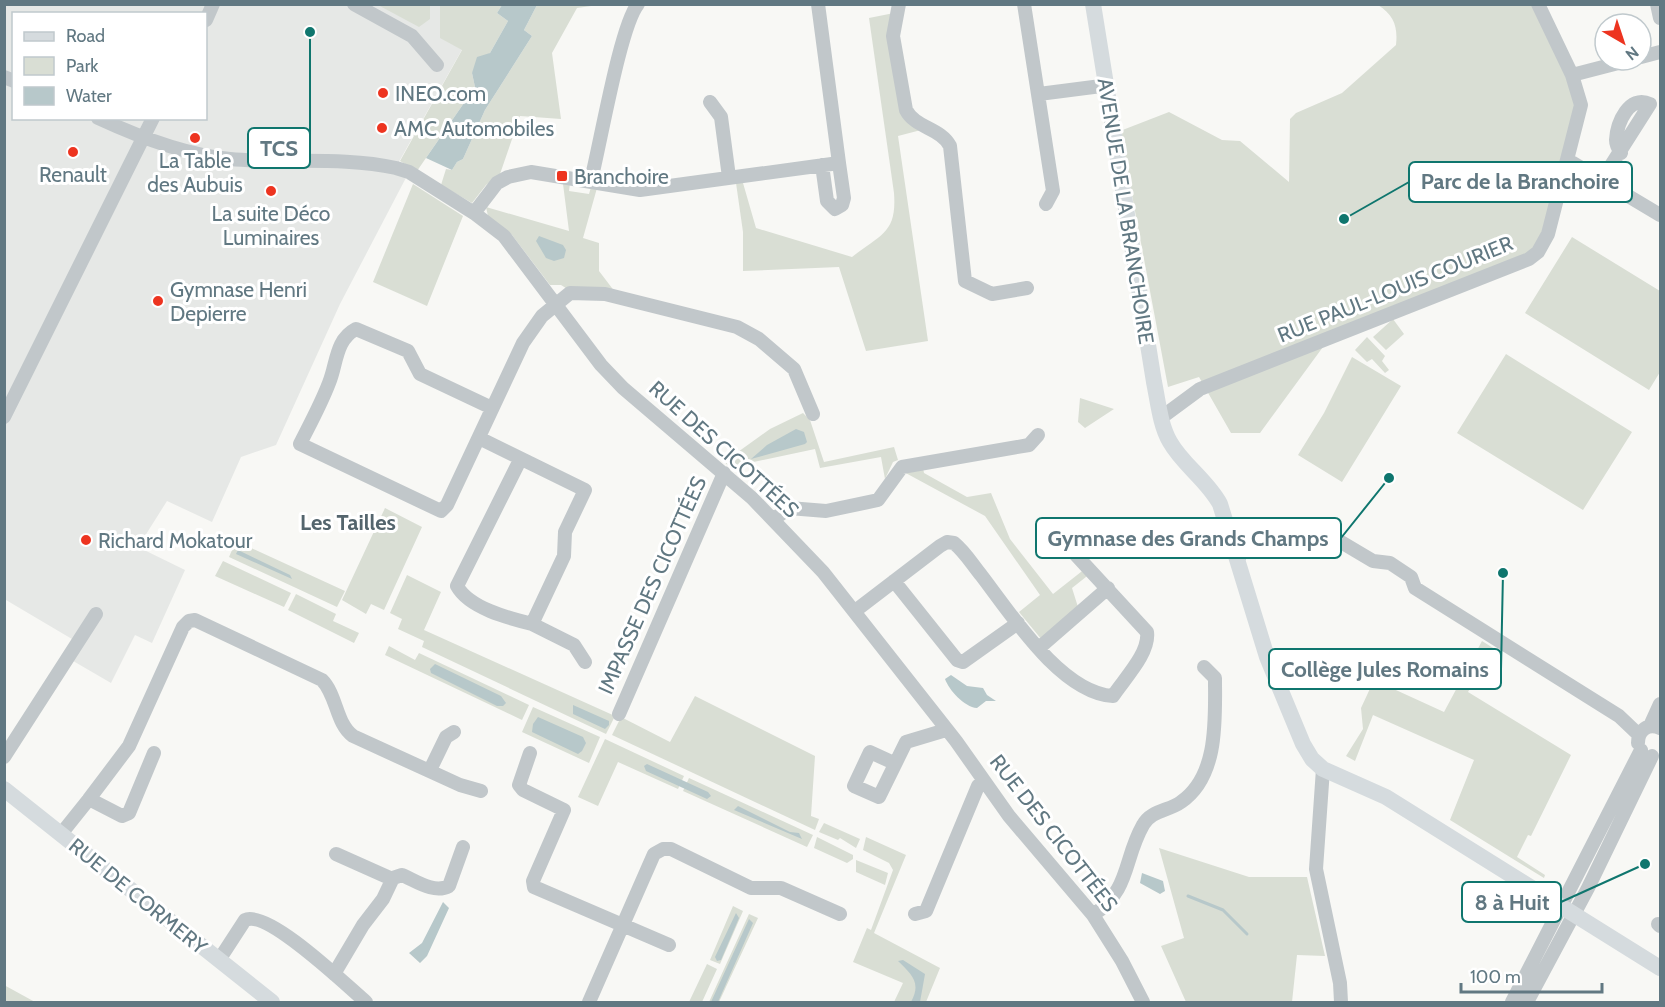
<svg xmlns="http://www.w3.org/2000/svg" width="1665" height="1007" font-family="Cabin,sans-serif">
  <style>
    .built { fill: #e6e8e6; fill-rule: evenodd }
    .green { fill: #d9ded4 }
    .water { fill: #b7c8ca }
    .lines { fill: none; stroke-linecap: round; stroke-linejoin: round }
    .stream { stroke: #b7c8ca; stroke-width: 3 }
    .minor { stroke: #c1c7ca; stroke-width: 14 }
    .major { stroke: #d5dbde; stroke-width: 16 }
    .poi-dot { fill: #ed3420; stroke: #fff; stroke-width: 2 }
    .labels { text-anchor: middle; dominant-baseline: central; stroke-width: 6; stroke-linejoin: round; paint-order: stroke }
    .poi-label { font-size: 21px; fill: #617882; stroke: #fff; text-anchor: start }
    .street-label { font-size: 21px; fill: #617882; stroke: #fff }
    .neighbourhood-label { font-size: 22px; font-weight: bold; fill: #54656d; stroke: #fff }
    .leader { fill: none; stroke: #0f766e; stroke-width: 2 }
    .callout-dot { fill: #0f766e; stroke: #fff; stroke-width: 2 }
    .callout { fill: #fff; stroke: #0f766e; stroke-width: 2 }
    .callout-label { font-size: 22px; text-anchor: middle; font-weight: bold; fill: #617882 }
  </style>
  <rect width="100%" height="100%" fill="#f8f8f5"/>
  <path class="built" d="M5,5H487L396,167L409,172L340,304L276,445L241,457L212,522L167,501L138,547L185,570L152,643L135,635L111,683L68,658L77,642L6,600L5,602ZM14,14H206V118H14Z"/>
  <path class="green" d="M378,5H430V19L419,27Z
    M440,5H502L497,13L508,21L490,53L472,73L475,87L417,171L400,161L462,50L440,38Z
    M537,5H598L577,8L552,53L561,119L520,116L500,174L486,185L472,203L441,185L446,169L452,170L457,162L463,159L485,110L532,36L524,30Z
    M1378,5H1538L1579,95L1538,252L1331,336L1260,433H1231L1199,377L1168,387L1120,131L1169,112L1222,140L1240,141L1289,182L1290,119L1296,113L1342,93L1396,45C1398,27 1394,15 1378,5Z
    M894,13L905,117L921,130L898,136L928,341L866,351L839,267L743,271V232L736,183H743L756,228L852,257C881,234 897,233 894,193L869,18Z
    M570,183L569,191L589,194L591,187L597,188L583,238L599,243V271L615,292L569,290L561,285H550L512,235L488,216L486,207L569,231L563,184Z
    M413,184L463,216L427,306L373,282Z
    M1572,237L1660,291V372L1649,390L1525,313Z
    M1393,319L1404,334L1386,350L1373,337Z
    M1367,337L1385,356L1382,361L1389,370L1385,373L1372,359L1367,362L1355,350Z
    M1506,354L1632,432L1583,510L1457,433Z
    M1352,357L1401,386L1342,482L1298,455L1324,413Z
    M1080,398L1114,409L1085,428L1078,422Z
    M803,413L810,420L824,462L894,447L898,460L893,462L885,479L881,457L820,468L815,449L730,467L724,462L770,429Z
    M923,468L924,473L967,497L991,493L1010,539L1053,594L1086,568L1091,573L1072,588L1078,607L1042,640L1019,612L1040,595L985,516L902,471Z
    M385,508L422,527L384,610L371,604L366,614L342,600Z
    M236,541L345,591L337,607L229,557Z
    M223,561L291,593L284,607L215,576Z
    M407,575L441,592L424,630L615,716L606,734L422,647L424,641L398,629L402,619L390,613Z
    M296,594L336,614L333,621L359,633L354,643L288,610Z
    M1482,641L1498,651L1489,654L1468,692L1571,755L1531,836L1528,835L1517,857L1545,875L1544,878L1450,820L1474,760L1373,715L1355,761L1346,756L1363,729L1361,708L1374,680L1444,712Z
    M389,646L415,660L419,653L529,705L522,720L385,655Z
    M695,696L815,756L811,816L819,819L815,830L612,735L621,717L670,742Z
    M533,707L600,737L589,763L522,732Z
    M605,739L684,776L678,789L618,762L598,806L578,797Z
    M689,778L813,835L807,847L683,791Z
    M824,823L860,839L856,848L840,838L838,840L819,832Z
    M817,837L853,855V859L847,863L814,848Z
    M866,837L906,855L874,933L940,968L926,1002H894L903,983L853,962L867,928L871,930L893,870L889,863L863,850Z
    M1159,848L1249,877H1307L1325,956L1297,955L1292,1002H1186L1161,946L1184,938Z
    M856,860L888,873L885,885L856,872Z
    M733,906L743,911L720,964L710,960Z
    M749,914L758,918L719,1002H709Z
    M707,964L717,969L702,1002H689Z
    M4,985L35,1002H5Z"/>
  <path class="water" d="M502,5H537L524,30L532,36L485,110L463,159L457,162L452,170L426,158L475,87L472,73L477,57L490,53L508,21L497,13Z
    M539,236L563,245L566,250L564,258L554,261L546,258L536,241Z
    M796,429L804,432L807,442L805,444L751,459L767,445Z
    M238,550L290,575L292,579L236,554Z
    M435,664L501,696L506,703L503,706H497L431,673L430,669Z
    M951,675L967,686L983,688L987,695L996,701H986L977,708C964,707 949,690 945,679Z
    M573,705L609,721V725L605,729L573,714Z
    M538,717L583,737L586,743L582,751L578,754L532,732L533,724Z
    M647,764L708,792L711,796L707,799L646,771L644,766Z
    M738,806L790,832L799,833L802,839L734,810Z
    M1142,873L1163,881L1165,891L1160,894L1140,883Z
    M443,902L449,908L427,956L420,963L409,953L422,943Z
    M736,913L739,918L721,960L717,961L715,957Z
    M749,919L753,923L718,1002H711Z
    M903,960L925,974L920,1002H911C922,982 911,974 898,961Z"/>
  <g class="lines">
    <path class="stream" d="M1188,896L1223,910L1247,934"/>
    <path class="minor" d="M354,4L412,36L437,65
      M899,4L893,36L906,110C915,128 941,128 950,146L965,281L992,294L1027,288
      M1024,4L1053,191L1046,204
      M1657,4L1660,18
      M206,20L213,4
      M1641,57L1660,52
      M1572,75L1630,60
      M4,77L14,81
      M1039,94L1109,85
      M710,102L721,117L729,177
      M98,118C139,137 185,155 230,159C285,164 342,156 396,168L409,172L474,213L504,236L601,365L623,388L752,498L823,572L956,741L1009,816L1093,915L1122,961L1143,1002
      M1568,160L1660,215
      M822,165L827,201L835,209L842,205L844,198L839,163
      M1603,178L1650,104C1629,94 1617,123 1616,140C1616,144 1619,150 1621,153
      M591,180C600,146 620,26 638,4
      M474,213L497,183L508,177L531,172L640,190L839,163L818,4
      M492,408L420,374L408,351L356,329C335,340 337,364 329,383C321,404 310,424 300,444L441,511L447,505L523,343L542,316L570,293L605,294L737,327L759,339L794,369L813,414
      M4,417L153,118
      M1162,417L1200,389L1529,259L1538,252L1548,234L1581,105L1572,75L1538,4
      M479,438L585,490L565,532L564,556L532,624C508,618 469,608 457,586L520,460
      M774,519L789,508L826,511L878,500L902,467L1029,445L1038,435
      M1238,559L1247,543L1303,527L1314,526L1373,561L1390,563L1411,577L1415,588L1619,716L1639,735
      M894,581L957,660L963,662L1018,623
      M855,611L940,546L947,542L954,543C965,552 972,564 981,575C1011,614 1061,693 1113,696C1124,679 1150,653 1147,632L1064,542
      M532,624L574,645L585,662
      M1039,648L1108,588
      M619,714L724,473
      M1650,726L1660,704
      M1638,743C1638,730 1648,723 1660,728
      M530,753L519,785L523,790L564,810L533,881L534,887L669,945
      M4,757L96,614
      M894,763L870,752L854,786L879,797L906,742L946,730
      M1323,769L1316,869L1340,983L1341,1002
      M430,770L446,737L454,732
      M89,799L129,746L183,627L189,621L195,620L322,680C337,695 336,724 353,736L460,785L481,791
      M61,834L89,799L122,816L129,813L154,753
      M336,854L392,879
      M915,914L926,911L978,786L984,781
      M1093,915C1131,889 1123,860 1143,825C1151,810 1169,811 1181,802C1219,776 1215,718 1215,678L1204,667
      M1658,924L1660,926
      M219,960L245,920C268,909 347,986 366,1002
      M334,974L363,925L383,899L393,878L402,875C416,881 434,894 449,886L463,847
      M589,1002L654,854L663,849H671L751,888H781L840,914
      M1512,1002L1641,750
      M1527,1002L1588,888L1652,756"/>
    <path class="major" d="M1093,4L1154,382C1158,401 1160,425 1170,442C1183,465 1207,480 1220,504L1267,657L1303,744L1312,759L1323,769L1386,797L1660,968
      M4,789L272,1002"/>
  </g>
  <g class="poi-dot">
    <circle cx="383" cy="93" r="6"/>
    <circle cx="382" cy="128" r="6"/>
    <circle cx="195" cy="138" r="6"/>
    <circle cx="73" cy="152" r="6"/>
    <rect x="556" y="170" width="12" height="12" rx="3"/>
    <circle cx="271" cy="191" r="6"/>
    <circle cx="158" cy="301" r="6"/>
    <circle cx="86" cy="540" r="6"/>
  </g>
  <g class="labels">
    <g class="poi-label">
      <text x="395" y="93">INEO.com</text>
      <text x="394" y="128">AMC Automobiles</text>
      <text x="195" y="160" text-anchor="middle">La Table<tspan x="195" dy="24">des Aubuis</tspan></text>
      <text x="73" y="174" text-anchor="middle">Renault</text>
      <text x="574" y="176">Branchoire</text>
      <text x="271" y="213" text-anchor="middle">La suite Déco<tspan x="271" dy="24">Luminaires</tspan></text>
      <text x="170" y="289">Gymnase Henri<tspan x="170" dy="24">Depierre</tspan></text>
      <text x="98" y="540">Richard Mokatour</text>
    </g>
    <g class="street-label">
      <text transform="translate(1126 211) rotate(81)">AVENUE DE LA BRANCHOIRE</text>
      <text transform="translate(1395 289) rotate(-22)">RUE PAUL-LOUIS COURIER</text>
      <text transform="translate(724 449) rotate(42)">RUE DES CICOTTÉES</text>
      <text transform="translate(652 585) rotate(-66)">IMPASSE DES CICOTTÉES</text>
      <text transform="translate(1054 833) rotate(52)">RUE DES CICOTTÉES</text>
      <text transform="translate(138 896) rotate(39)">RUE DE CORMERY</text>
    </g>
    <g class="neighbourhood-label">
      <text x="348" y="522">Les Tailles</text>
    </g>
  </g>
  <path class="leader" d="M310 32L310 148M1344 219L1409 182M1389 478L1341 538M1503 573L1501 669M1645 864L1561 902"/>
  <g class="callout-dot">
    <circle cx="310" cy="32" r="6"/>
    <circle cx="1344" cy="219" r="6"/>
    <circle cx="1389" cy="478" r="6"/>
    <circle cx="1503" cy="573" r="6"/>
    <circle cx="1645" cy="864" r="6"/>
  </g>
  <g class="callout">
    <rect x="248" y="128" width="62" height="40" rx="6"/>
    <rect x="1409" y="162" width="223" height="40" rx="6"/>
    <rect x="1036" y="518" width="305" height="40" rx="6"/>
    <rect x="1269" y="649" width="232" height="40" rx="6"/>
    <rect x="1462" y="882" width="99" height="40" rx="6"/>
  </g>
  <g class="callout-label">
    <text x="279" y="156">TCS</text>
    <text x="1520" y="189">Parc de la Branchoire</text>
    <text x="1188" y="546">Gymnase des Grands Champs</text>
    <text x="1385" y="677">Collège Jules Romains</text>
    <text x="1512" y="910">8 à Huit</text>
  </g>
  <rect width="1665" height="1007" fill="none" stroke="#617882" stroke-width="12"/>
  <rect x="12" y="12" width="195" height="108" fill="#ffffff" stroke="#c0c9cd" stroke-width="1.5"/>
  <rect x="24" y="32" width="30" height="9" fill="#d5dbde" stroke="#c0c9cd" stroke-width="1.5"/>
  <text x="66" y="42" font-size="18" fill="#617882">Road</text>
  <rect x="24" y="57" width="30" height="18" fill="#d9ded4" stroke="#c0c9cd" stroke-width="1.5"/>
  <text x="66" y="72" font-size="18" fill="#617882">Park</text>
  <rect x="24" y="87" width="30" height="18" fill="#b7c8ca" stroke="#c0c9cd" stroke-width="1.5"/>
  <text x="66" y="102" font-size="18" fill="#617882">Water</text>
  <g transform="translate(1623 42) rotate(141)"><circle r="28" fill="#ffffff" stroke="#c0c9cd" stroke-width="1.5"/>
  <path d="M0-4.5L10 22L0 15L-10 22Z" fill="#ed3420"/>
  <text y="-9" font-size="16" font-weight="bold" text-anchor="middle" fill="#617882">N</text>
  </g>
  <path d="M1461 983v9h141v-9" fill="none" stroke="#617882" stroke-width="3"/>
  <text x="1470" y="983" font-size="18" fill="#617882" stroke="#ffffff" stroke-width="4.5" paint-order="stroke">100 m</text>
</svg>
